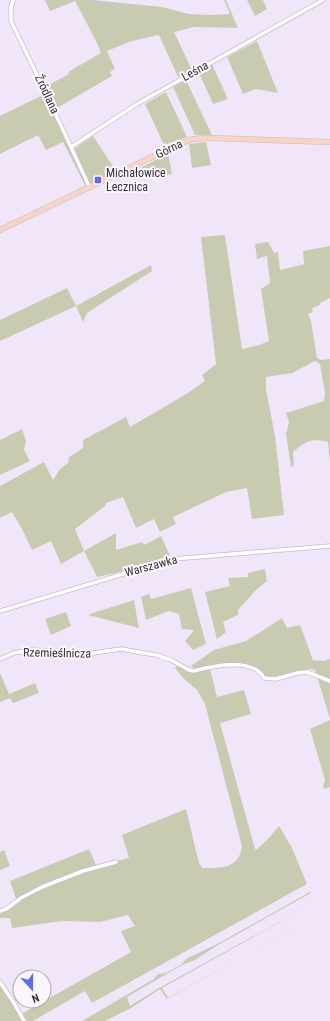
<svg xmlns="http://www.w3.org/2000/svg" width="330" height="1021" font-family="'Roboto Condensed',sans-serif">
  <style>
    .green { fill: #c9cbb1 }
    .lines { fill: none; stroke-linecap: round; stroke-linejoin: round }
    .stream { stroke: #adcfef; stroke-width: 1 }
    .street-casing { stroke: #c4bacc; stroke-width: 5 }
    .secondary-casing { stroke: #c4bacc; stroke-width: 6 }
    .street { stroke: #fff; stroke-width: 3.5 }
    .secondary { stroke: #f6d5c5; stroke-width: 5 }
    .poi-dot { fill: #626be3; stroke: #fbf6fe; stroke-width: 1.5 }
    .labels { text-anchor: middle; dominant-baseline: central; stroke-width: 4; stroke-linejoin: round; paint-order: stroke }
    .street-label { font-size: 12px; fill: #363239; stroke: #fbf6fe }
    .poi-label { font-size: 12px; fill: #363239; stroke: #fbf6fe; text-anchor: start }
  </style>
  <rect width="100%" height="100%" fill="#f1e6f9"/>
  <path class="green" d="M45,0H92L162,7L189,14L210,15L230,14L224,0H226L238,28L194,27L174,32L192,70L178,77L159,35L132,41L107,51L115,69L110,72L112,76L57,108L45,87L69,74L68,72L101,53L97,43L75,1L50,11Z
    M247,0H263L267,9L255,16Z
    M257,41L278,93L256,89L243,94L227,57Z
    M20,46L28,58L86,184L85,185L63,142L46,150L38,135L0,154V116L45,94Z
    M212,64L228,99L213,104L199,73Z
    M186,80L212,135H195L173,87Z
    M166,92L187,137L164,145L145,104Z
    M93,136L116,171L90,184L74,149Z
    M206,142L211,165L192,168L189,144Z
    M168,153L172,174L140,179L139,169Z
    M225,235L242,349L259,345L269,341L261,289L270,283L267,256L257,259L255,244L268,242L274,253L278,252L280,270L304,264L303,251L330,246V298L320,303V305L312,308L313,312L308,314L311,321L317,358L321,360L330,359V463L328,442C311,438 306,441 293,452L294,466L291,467L286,434L289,422L286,413L324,401L325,393L320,364L315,361L292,373L266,377V389L275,436L284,515L252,519L247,488L226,492L173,517L176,524L160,532L154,519L136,528L123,497L106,503L105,506L75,529L84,551L116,533V550L142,542L144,545L161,536L170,556C146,565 122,572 97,577L84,551L61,564L51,541L32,550L22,529L12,512L0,518V486L44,462L53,480L60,469L68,463L69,457L83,448V440L126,417L130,427L188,393L205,381L202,375L216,364L201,237Z
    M151,265L152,271L87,313L83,322L76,306L0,341V320L67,288L76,306Z
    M22,429L26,441L24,450L30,461L0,475V440Z
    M265,569L267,581L255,591L238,610V615L223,622L226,632L217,639L205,592L230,586L228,578L248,577V573Z
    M191,588L206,644L193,650L185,641L194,630L182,629L179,614L169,611L146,620L141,597L149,594L151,599Z
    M134,600L139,628L88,615L93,613Z
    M66,612L71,626L51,635L45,619Z
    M282,618L287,628L300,625L313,660L323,661L330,659V719L315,670L311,669L266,678C264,676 262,673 260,671C246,658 212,665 195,669L191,666L214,650L246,641Z
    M178,665L192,673L210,669L217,697L244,690L251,714L220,723L255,849H257L267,840L279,826L292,848L307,884L92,1003L85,991L33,1021H27L23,1013L131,952L121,931L135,926L128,915L100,922L62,921L12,928L10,918H0V913L19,900L38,890L83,873L118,864L117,861L129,858L122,835L186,809L199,863L202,868C221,868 239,869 242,846L205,704L197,690L185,680L175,668Z
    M0,673L9,694L35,683L39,693L13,703L10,698L0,702Z
    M330,720V787L325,789L323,787L325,780L310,729Z
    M89,849L96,865L40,887L16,899L10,881Z
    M4,850L10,866L0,870V852Z
    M310,892L311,893L218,945L195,960L182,965L127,997L130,1006L159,988L316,902L162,988L168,998L322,913L167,999L160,989L131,1008L105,1021H82L154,979L158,974L166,973L182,964L186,959L219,943Z
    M0,986L17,1012L21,1021H0Z"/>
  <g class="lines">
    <path class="stream" d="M89,0L133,8"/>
    <g class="street-casing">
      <path id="street" d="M13,0L11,7V21L50,102L90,188
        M71,147L137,104L323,0
        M0,611L173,559L330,546
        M0,659L14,653L32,650L74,652L87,654L121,649L156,655L171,660L189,670L193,671C211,667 242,659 258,671C261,673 263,676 264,678L276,679L297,673L307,672L330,681
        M0,911L6,909L21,898L42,887L83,871L116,862
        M0,982L14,1003L24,1021"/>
    </g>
    <g class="secondary-casing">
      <path id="secondary" d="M0,230L181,143L193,139L209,138L330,142"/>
    </g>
    <use href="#street" class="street"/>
    <use href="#secondary" class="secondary"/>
  </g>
  <rect class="poi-dot" x="94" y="176" width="8" height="8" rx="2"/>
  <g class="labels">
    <g class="street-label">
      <text transform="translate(195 71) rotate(-29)">Leśna</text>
      <text transform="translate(47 94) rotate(65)">Źródlana</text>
      <text transform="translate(169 149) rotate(-26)">Górna</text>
      <text transform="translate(151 566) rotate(-15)">Warszawka</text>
      <text transform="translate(57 653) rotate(1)">Rzemieślnicza</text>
    </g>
    <g class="poi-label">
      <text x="106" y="173">Michałowice<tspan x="106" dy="14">Lecznica</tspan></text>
    </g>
  </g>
  <g transform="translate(32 989) rotate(159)"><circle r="19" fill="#fbf6fe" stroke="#aca8af"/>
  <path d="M0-3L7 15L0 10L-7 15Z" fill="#626be3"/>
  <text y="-6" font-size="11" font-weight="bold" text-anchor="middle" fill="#363239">N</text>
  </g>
</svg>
